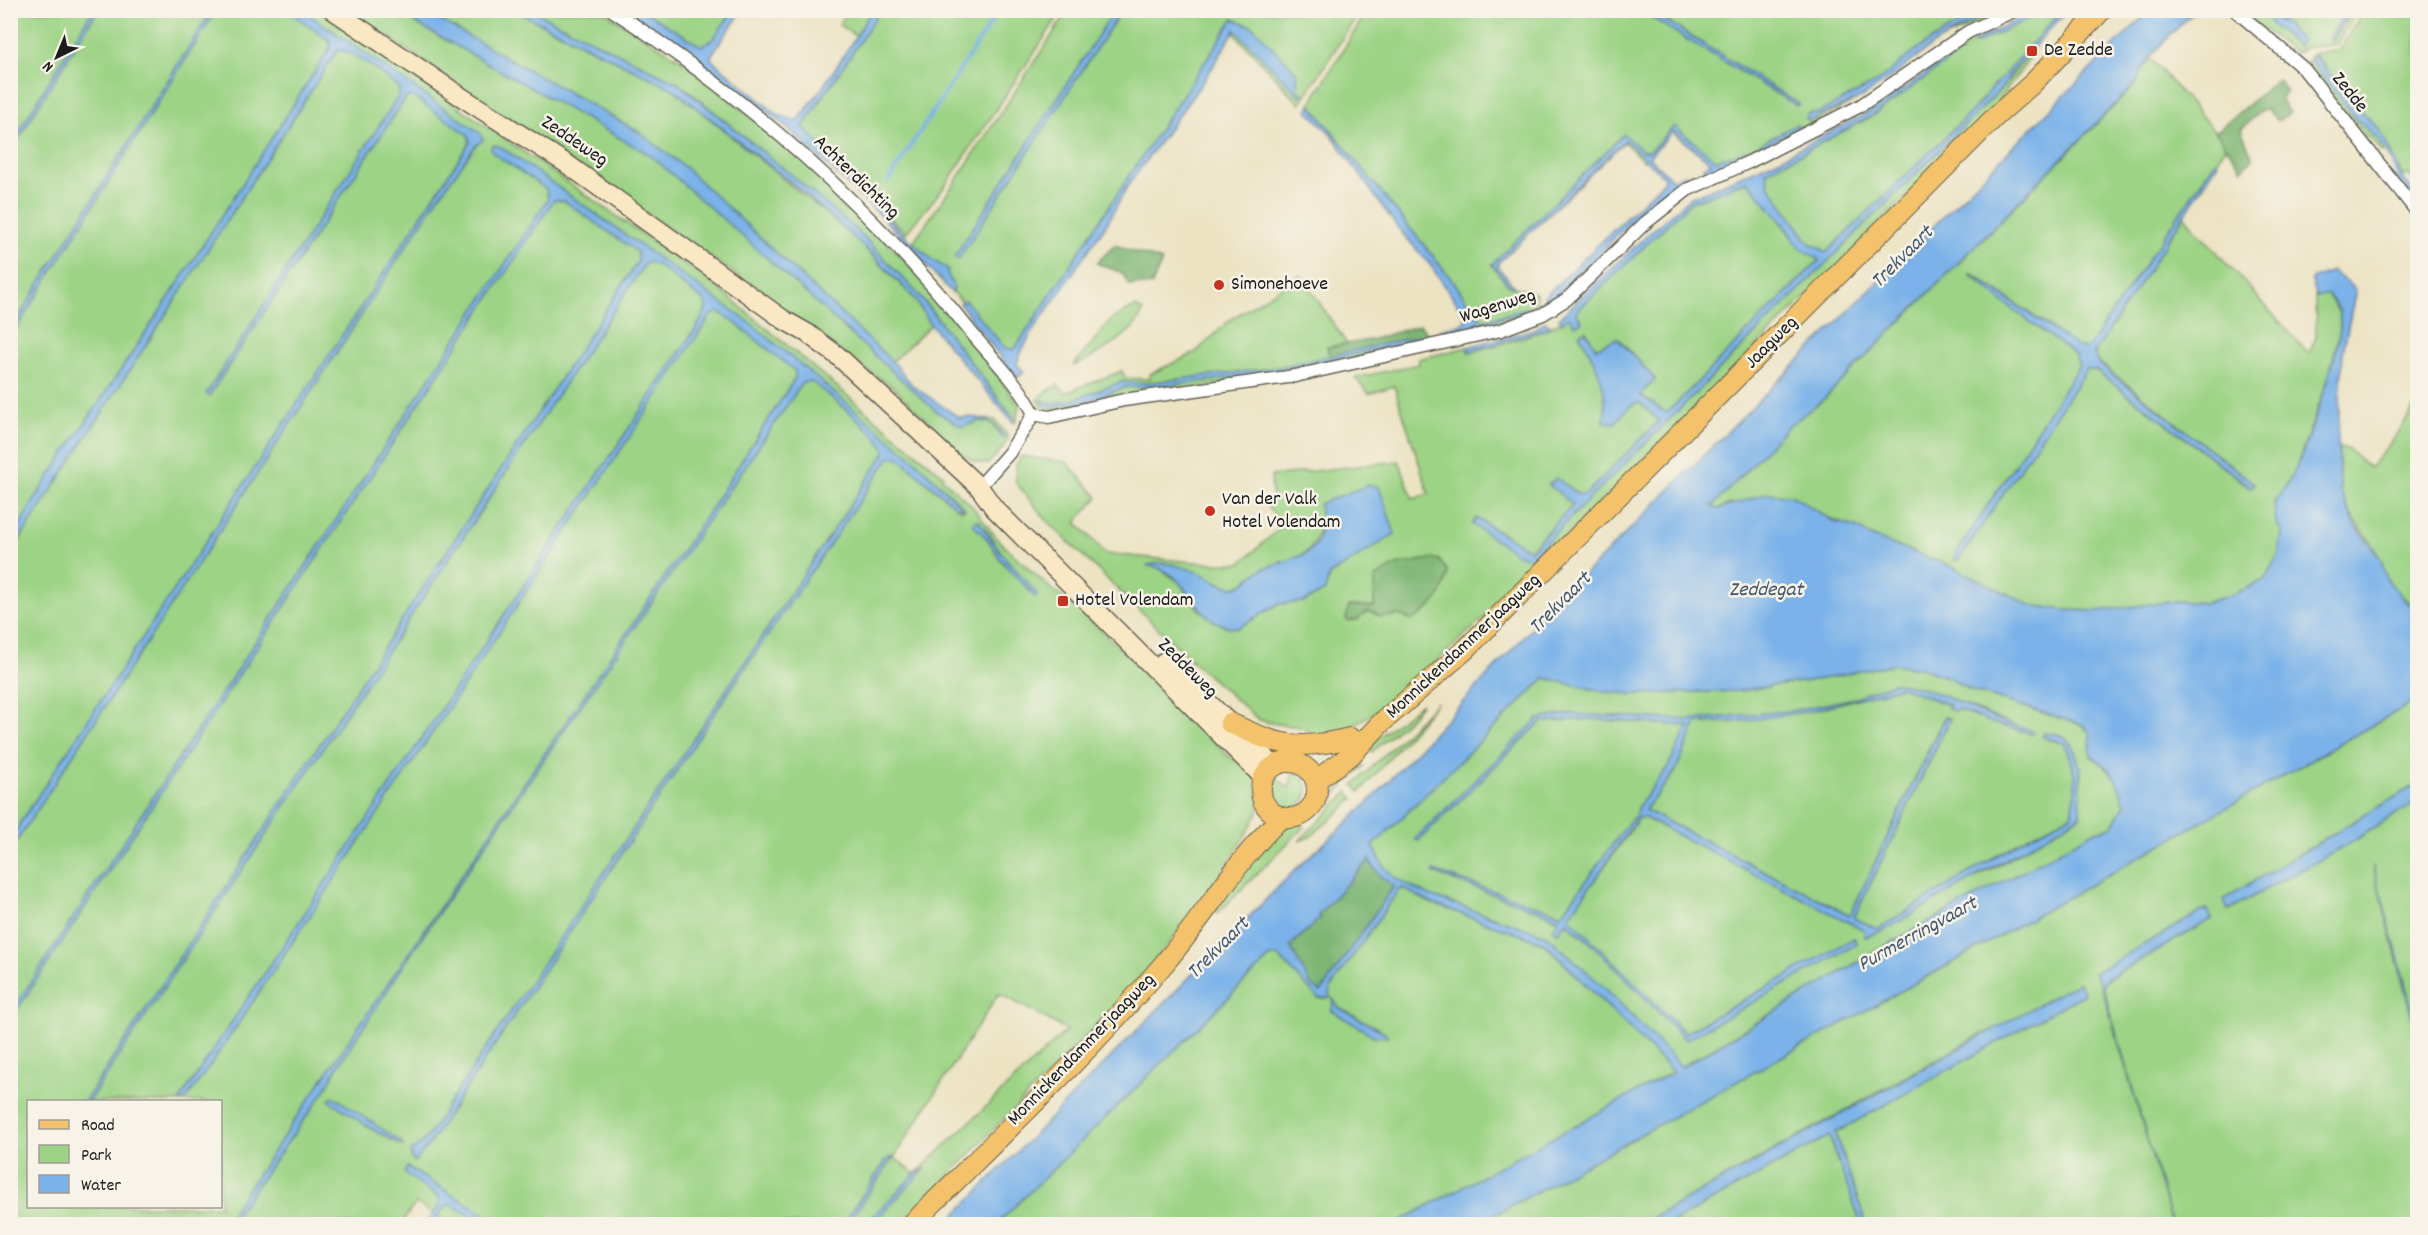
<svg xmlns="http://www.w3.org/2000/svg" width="2428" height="1235" font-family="Dekko,sans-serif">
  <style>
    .green { fill: #9cd384; stroke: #5c7850; stroke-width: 1.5; fill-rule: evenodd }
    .forest { fill: #7db572; stroke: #4c6847; stroke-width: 1.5 }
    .water { fill: #7ab2e9; stroke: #4b6782; stroke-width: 1.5; fill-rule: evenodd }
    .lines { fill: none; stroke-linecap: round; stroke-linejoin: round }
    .stream { stroke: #7ab2e9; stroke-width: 4 }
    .street-casing { stroke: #656256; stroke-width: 15 }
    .secondary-casing { stroke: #656256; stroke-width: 21 }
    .primary-casing { stroke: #656256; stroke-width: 22 }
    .street { stroke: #fff; stroke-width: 12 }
    .secondary { stroke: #fae7c3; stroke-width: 18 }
    .primary { stroke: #f3c26a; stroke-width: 20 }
    .poi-dot { fill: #c8321e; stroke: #f7f3e8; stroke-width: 2 }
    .labels { text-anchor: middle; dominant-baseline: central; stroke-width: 5; stroke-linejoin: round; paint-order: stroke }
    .poi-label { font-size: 20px; fill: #1c1c1c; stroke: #f7f3e8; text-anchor: start }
    .street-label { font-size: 20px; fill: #1c1c1c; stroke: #f7f3e8 }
    .water-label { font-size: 21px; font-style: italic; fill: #42586e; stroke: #f7f3e8 }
  </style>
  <rect width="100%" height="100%" fill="#f7f3e8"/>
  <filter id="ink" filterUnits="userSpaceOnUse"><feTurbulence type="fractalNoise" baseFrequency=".0167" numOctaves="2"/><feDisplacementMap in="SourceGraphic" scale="12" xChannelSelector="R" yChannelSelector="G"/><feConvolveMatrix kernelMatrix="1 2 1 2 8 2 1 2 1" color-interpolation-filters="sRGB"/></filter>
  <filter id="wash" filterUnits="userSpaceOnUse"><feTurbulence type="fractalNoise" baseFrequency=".008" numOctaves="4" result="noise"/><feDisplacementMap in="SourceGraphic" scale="24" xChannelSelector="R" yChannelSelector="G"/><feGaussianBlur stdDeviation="1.35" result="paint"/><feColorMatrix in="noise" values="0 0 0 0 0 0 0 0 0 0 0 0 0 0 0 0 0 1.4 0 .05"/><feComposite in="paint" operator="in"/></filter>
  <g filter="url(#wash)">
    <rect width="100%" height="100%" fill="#ece3c3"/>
    <path class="green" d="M1963,10L1978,19L1992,11H2006L1937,42L1848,105L1719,169L1672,132L1644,162L1624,142L1498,263L1492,265L1508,285L1536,293L1535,312L1529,317L1446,339L1440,334L1533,310L1531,307L1485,320L1477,316L1456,285L1310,104L1367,11Z
      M10,11H320L706,278L943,475L942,478L973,507L999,541L1050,588L1076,607L1150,676L1226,754L1252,770L1258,780L1257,791L1260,804L1258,813C1197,926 1105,1018 1015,1108C976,1147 939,1188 898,1224H872L923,1170L915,1174L865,1224H848L893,1158L887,1160L843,1224H454L447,1220L445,1223L437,1217L450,1198L415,1177L441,1200L434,1215L416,1203L401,1224H11ZM896,444L965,508L961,510L955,506L898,457ZM973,523L984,527L1003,555L1000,559L989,541ZM999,993L1067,1030L915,1174L894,1157ZM28,1102H220V1206H28Z
      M350,11H516L601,54L529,11H603L686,63L796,154L855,209L937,294L1019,405L1016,422L927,305L861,234L688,90L678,83L673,89L852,235L915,299L931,325L889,364L926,398L957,417L995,420L1009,437L1002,449L988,464L975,462L961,454L893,387L859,365L739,277Z
      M636,11H742L712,54Z
      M847,11H1062L945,186L906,233L821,153L803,127L859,38L839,25Z
      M1068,11H1360L1300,104L1231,30L1010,362L913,242L958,178Z
      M2045,11H2055L2056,17L1971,112L1827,252L1809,243L1769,185L1766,172L1872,116L1962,51L1960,48L1973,42L1976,44Z
      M2270,11H2346L2330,38L2334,40L2351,11H2357L2337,44L2303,48L2295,53L2253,21L2264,12L2271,24L2298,46L2301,41L2282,21L2273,18Z
      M2363,11H2417V184L2409,175L2402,176L2388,149L2332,78L2323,63L2310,60L2355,118L2378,139L2386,151L2382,152L2370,137H2366L2306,66L2311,54L2340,49Z
      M2028,55L2030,58L1989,114L1486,617C1434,660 1384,721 1318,739C1303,720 1279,729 1258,719L1194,663L1048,522L1016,483V465L1021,456L1066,462L1098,497L1076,522L1106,554C1151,557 1196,565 1241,563L1283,525L1266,505L1272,499L1271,476L1399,461L1413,499L1429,494L1394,386L1369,394L1355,378L1419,364L1418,359L1468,347L1469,352C1503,344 1539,335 1569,317L1581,321L1575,312L1677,213L1691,202L1747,181L1781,221L1798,246L1819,260L1667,413L1640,395L1655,379L1618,338L1596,348L1586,331L1580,333L1600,373L1607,406L1615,423L1630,406L1639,402L1660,421L1586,494L1581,495L1556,479L1549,484L1573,505L1529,550L1476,518L1530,558L2002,88ZM1321,520L1358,556L1329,575L1324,591L1304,602L1278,604L1249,622L1200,611L1179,582L1157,567C1175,563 1194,570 1210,578C1218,581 1223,587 1232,587C1243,588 1249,576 1259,571C1291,554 1313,566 1321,520ZM1375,578L1399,615L1391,617L1349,606L1374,607Z
      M2150,58L2227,145L2088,348L2078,347L1972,273L1971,275L2075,355L2079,366L1954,557L1955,560L2087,369L2095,370L2250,487L2254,484L2095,359L2096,349L2184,216L2309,354L2316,337L2315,295L2317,297L2327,294L2340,314V331L2327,383L2294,473L2274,503L2276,523L2282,533L2279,554L2264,580L2234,594L2206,603L2176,601L2098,611L2063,610L2030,605L1948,565L1915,555L1820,514L1730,504L1719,509L1712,507L1787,427L1823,400L2138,82V74Z
      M1301,275L1347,344L1327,347L1330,357L1274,368L1145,383L1121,382L1070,401L1042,403L1053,408L1126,387H1153L1265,374L1426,339L1424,335L1427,333L1432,340L1335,364L1054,413L1044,410L1038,401L1040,396L1058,385L1065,393L1122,371L1125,378L1150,379V374L1195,353L1231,319Z
      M1135,307L1143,311C1136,334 1094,357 1073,366L1112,319Z
      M2417,403L2418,572L2415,573L2417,610L2394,589L2387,579L2375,547L2348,511L2340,491L2338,447L2347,449L2370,468L2398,433Z
      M1893,664L1921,668L1950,678L1970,690L2082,725L2090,733L2091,756C2113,770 2117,779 2125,804L2112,827L2096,832L1887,945L1681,1067L1606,990L1546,935L1430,896L1398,880L1385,868L1373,846L1545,678L1605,692L1634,694L1738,691L1821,679ZM1893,683C1928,684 1998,720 2032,734L1996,724L1957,709L1955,711L1949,709L1951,706L1901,687L1811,711L1705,723L1697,721L1675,772L1645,810L1850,915L1944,717L1950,719L1854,918L1878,929L2024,839L2073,814C2077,785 2076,771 2065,743L2046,739L2067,741L2081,768L2080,816L1997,866L1865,937V930L1645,818H1637L1635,824L1568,917L1685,1033L1854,938L1857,943L1686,1040L1592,944L1565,922L1558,932L1559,920L1543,912L1433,873L1562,914L1637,815V808L1668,768L1689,726L1589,719L1541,722L1418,841L1416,839L1538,719L1569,714L1689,720L1790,711L1851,699Z
      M2417,700V784L2224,899L2229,910L2349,844L2417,801V1224H1866L1835,1133L2084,994L1980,1035L1642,1224H1478L1943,968ZM2206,909L2212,919L2105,981L2103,987L2128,1073L2101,984L2095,973Z
      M1437,702L1360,792L1354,785Z
      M1422,703L1411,717L1372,752L1367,746Z
      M1362,764L1364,766L1349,781L1340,771Z
      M1293,772C1313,780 1312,804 1291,809C1274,806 1267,792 1277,778L1289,788Z
      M1332,775L1344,786L1324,806L1320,804L1324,786Z
      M1348,792L1354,799L1310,837L1299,841Z
      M1300,823L1304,827L1217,914L1215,911L1246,865L1286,824Z
      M1402,888L1433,904L1544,943L1673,1072L1395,1224H997L1269,958L1278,956L1318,998L1331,997L1329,993L1331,987L1398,891ZM1339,1008L1386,1033L1332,1011Z
      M1830,1135L1861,1224H1670Z"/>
    <path class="forest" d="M2278,79L2287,92L2280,99L2289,113L2278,121L2266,109L2262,110L2241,129L2253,159L2242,169L2216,132Z
      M1115,245L1162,261L1152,285H1129L1122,273L1096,263Z
      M1420,325L1427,333L1424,335L1330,357L1327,347L1370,340Z
      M1430,559H1438L1448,571C1445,594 1431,612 1411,620L1399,615L1381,617L1368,611L1357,620L1348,621L1346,619L1349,606L1374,607L1375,578L1396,565Z
      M1369,860L1381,877L1394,886L1321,992L1311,986L1290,946L1320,918L1318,915Z"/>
    <path class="water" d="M212,10L216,11L11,337V329Z
      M2034,10L2045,11L1976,44L1973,42Z
      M92,11H97L11,151V144Z
      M288,11H304L480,133L483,140L475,146L436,201L11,850V840L20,823L470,142L468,135L418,100L410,96L405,99L209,396L206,394L399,95V88C388,79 349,46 337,51L11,553V540L41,489L170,296L330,48V41Z
      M394,11H424L639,132L686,168L896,365L913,386L960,418C982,415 991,420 1005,437L1002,438L992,423L980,421L962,427L937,412L748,241L650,155Z
      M516,11H533L678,83L794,177L861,234L919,295L1014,419L1013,423L931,325L915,299L872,254L804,193L673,89Z
      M625,11H644L701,46L712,40L733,11H742L712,54L711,59L778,115L798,121C825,85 849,49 871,11H880L803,127L864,188L875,191C879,196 877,199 879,204C887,221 931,262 948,269L947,273L954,288L952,293L884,219L785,126L696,59Z
      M1114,11H1121L958,260L954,257Z
      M1640,11H1651L1799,104L1797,106Z
      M1963,11H1992L1937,42L1889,79L1861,98L1808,121L1806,118L1808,113H1818L1877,82L1917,49L1966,19L1967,14Z
      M2055,11H2060L2063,15L2012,72L2002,88L1530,558L1517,554L1472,524L1476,518L1530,550L1573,505L1549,485L1556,478L1580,495L1586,494L1659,421L1639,402L1630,406L1615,423L1604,422C1609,389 1596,362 1579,334L1586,331L1596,348L1617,338L1655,379L1640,395L1667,413L1819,260L1798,246L1781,221L1747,181L1691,202L1576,312L1582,322L1575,325L1569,317L1562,323L1559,318L1645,237L1690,198L1775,161L1874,109L1960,48L1962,51L1872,116L1766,172L1769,185L1809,243L1827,252L1971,112L2056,17Z
      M2149,11H2195C2181,25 2139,62 2138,81L1823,400L1787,427L1712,507L1719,509L1767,493L1793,496L1835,522L1856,527L1870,536L1948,565L2030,605L2063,610L2098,611L2176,601L2206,603L2234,594L2264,580L2279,554L2282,533L2276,523L2274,503C2281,493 2289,483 2294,472C2307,447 2346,337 2340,313C2338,306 2332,300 2327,294L2317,297L2311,279L2332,271L2356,289L2343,352L2338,433L2340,491L2355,524L2380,557L2387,579L2405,601L2417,610V700L1943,968L1478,1224H1395L1673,1072L1544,943L1433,904L1402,888L1398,891L1331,987L1330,998H1318L1278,956L1269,958L997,1224H946L1295,870L1367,804L1552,607ZM1893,664L1921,668L1950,678L1970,690L2083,725L2090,733L2091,756C2113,770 2117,779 2125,804L2112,827L2096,831L1887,945L1682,1067L1606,989L1546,935L1430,896L1398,880L1385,868L1373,846L1545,678L1605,692L1634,694L1738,691L1821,679ZM1369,860L1381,877L1394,886L1321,992L1311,985L1290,946L1320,918L1318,915Z
      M2264,11H2270L2273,18L2284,23L2301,41L2298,46L2271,24Z
      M2346,11H2351L2331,41L2330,38Z
      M1233,19L1252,26L1297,73V89L1303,94L1300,96L1235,30L1207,76L1127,187L1108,222L1032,332C1028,341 1018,355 1017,364L1024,372L1019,377L1012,372L960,304L965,300L1004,347L1014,350Z
      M2315,55L2343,91L2381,132L2403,178L2417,196V203L2399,181L2389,156L2378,139L2355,118L2310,60Z
      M1310,104L1456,285L1477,316L1485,320L1531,307L1533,310L1440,334V329L1463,324L1466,317L1431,266L1397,227L1331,134L1307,110Z
      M1797,124L1799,128L1758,150L1705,170L1703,167L1711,163L1673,131L1649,157L1672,179L1695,173C1648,196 1621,234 1583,269C1571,280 1560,294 1546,303L1544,297L1663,182L1664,177L1625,140L1498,263V267L1515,288L1508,285L1492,264L1624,134L1643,151H1650L1674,126L1716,160L1751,149Z
      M493,145L501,147L752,324L915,460L965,510L955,506L898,457L889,458L733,686L429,1144L415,1162L412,1160L410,1151C426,1145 438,1120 448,1105L885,453C887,439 825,393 812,382H803L423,936L338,1066L324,1092L229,1224H224L704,519L795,378V371L730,319L719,312L711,315L216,1057L185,1101H179L698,325L706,309L705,302L657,265L648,262L644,265L89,1101H85L638,261L637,252L564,201L554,200L11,1019V1012L548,199L546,189L493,153L491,149Z
      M2216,160L2218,163L2094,354L2099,364L2255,484L2251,487L2095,370L2087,369L1959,560H1955L1954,557L2079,366L2075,355L1999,299L1970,273L2078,347L2088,348Z
      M1545,322L1551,327L1468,352V347L1534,329Z
      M1424,335L1426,339L1265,374L1153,387H1126L1085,402L1047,407L1041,400L1050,403L1070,401L1121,382L1145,383L1275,368Z
      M1368,485L1379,487L1395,534L1329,575L1325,591L1304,602L1278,604L1238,628C1190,626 1191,568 1147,566C1164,558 1195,570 1212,579C1220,583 1225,587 1234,587C1244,587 1251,574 1261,570C1298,553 1328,562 1319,504Z
      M978,520L1003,555L1038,595L1035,597L1000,559L989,541L972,523Z
      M1893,683C1927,684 1963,706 1994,718C2006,724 2020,727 2033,731L2032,734L1996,724L1957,709L1955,711L1948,709L1950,705L1901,687L1811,711L1737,722H1697L1675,772L1645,810L1850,915L1945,717L1950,719L1854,918L1878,929L2024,839L2072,815C2077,788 2076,768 2065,744L2042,736L2044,733C2049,734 2057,733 2062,736C2085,749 2080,794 2080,816L1885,930L1865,937L1864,930L1645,818H1637L1569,917L1685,1033L1854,938L1857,944L1686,1040L1592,944L1566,922L1558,932L1553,930L1559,919L1543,912L1433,873L1434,871L1562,914L1629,822L1636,815L1637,808L1667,768L1689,726L1589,719L1541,722L1418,841L1415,839L1538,719L1569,714L1689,720L1790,711L1851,699Z
      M2417,784V801L2349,844L2228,910L2224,899Z
      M2373,866L2417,1026V1036L2411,1014Z
      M2206,909L2212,919L2105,980L2103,987L2172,1224L2101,984L2094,973Z
      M2079,982L2084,994L1835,1133L1866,1224H1861L1829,1136L1670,1224H1642Z
      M1333,999L1339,1008L1386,1033L1387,1037L1374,1036L1332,1011Z
      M333,1096L401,1142L403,1146L372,1129L329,1100Z
      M893,1157L848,1224H843L887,1159Z
      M407,1167L494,1220V1224H487L451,1205L446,1206L432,1224H427L439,1205L440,1198L404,1173Z
      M926,1168L872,1224H865L915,1174Z"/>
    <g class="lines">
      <path class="stream" d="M2417,149H2418
        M888,181L999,10"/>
    </g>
  </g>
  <g filter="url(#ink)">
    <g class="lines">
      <g class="street-casing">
        <path id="street" d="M612,10C751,101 866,202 970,331C991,357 1020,384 1034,414
          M2235,10L2304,69L2418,213
          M1034,414L1049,417L1124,400L1295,376L1501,330L1543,314L1567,299L1644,224L1687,190L1749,162L1860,106L1968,32L2015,10
          M979,487L1009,453L1034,414"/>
      </g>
      <g class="secondary-casing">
        <path id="secondary" d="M333,10L460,96L567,164L784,320L807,333L838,356L979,487L994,508L1264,778
          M1165,661L1274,766"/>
      </g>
      <g class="primary-casing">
        <path id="primary" d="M1230,723C1279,746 1297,751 1350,738
          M1261 790a28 28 0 1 1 56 0a28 28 0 1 1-56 0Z
          M1316,780L1351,755L1381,723L1466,649L1997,115L2033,83L2102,10
          M912,1224C996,1140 1085,1057 1162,966C1204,918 1235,861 1282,817"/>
      </g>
      <use href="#street" class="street"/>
      <use href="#secondary" class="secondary"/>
      <use href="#primary" class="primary"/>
    </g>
  </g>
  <g class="poi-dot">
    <rect x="2026" y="45" width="12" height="12" rx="3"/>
    <circle cx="1219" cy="285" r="6"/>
    <circle cx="1210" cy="511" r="6"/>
    <rect x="1057" y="595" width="12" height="12" rx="3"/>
  </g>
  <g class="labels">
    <g class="poi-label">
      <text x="2044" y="51">De Zedde</text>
      <text x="1231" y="285">Simonehoeve</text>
      <text x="1222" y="500">Van der Valk<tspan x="1222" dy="23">Hotel Volendam</tspan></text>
      <text x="1075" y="601">Hotel Volendam</text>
    </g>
    <g class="street-label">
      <text transform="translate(2349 93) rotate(51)">Zedde</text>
      <text transform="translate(574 142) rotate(34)">Zeddeweg</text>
      <text transform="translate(856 178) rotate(44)">Achterdichting</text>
      <text transform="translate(1498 307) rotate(-17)">Wagenweg</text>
      <text transform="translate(1772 343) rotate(-45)">Jaagweg</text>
      <text transform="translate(1464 647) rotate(-43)">Monnickendammerjaagweg</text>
      <text transform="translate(1187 669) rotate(45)">Zeddeweg</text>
      <text transform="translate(1082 1050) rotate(-46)">Monnickendammerjaagweg</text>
    </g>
    <g class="water-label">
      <text transform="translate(1903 258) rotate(-45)">Trekvaart</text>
      <text x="1766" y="591">Zeddegat</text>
      <text transform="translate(1561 604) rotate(-45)">Trekvaart</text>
      <text transform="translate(1918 935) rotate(-29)">Purmerringvaart</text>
      <text transform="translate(1219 949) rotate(-45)">Trekvaart</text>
    </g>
  </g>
  <rect width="2428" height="1235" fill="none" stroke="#f7f3e8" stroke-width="36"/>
  <rect x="27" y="1100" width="195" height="108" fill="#f7f3e8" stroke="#9f9d96" stroke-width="1.5"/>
  <rect x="39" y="1120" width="30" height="9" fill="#f3c26a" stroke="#9f9d96" stroke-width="1.5"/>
  <text x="81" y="1130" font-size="18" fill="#1c1c1c">Road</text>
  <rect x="39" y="1145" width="30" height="18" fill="#9cd384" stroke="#9f9d96" stroke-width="1.5"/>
  <text x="81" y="1160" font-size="18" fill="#1c1c1c">Park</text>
  <rect x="39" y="1175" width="30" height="18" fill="#7ab2e9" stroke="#9f9d96" stroke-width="1.5"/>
  <text x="81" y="1190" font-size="18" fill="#1c1c1c">Water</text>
  <g transform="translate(57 57) rotate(223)" stroke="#f7f3e8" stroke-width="4.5" paint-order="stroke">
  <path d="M0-4.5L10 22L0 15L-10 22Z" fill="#1c1c1c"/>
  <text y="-9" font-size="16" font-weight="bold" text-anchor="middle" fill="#1c1c1c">N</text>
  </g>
</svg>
